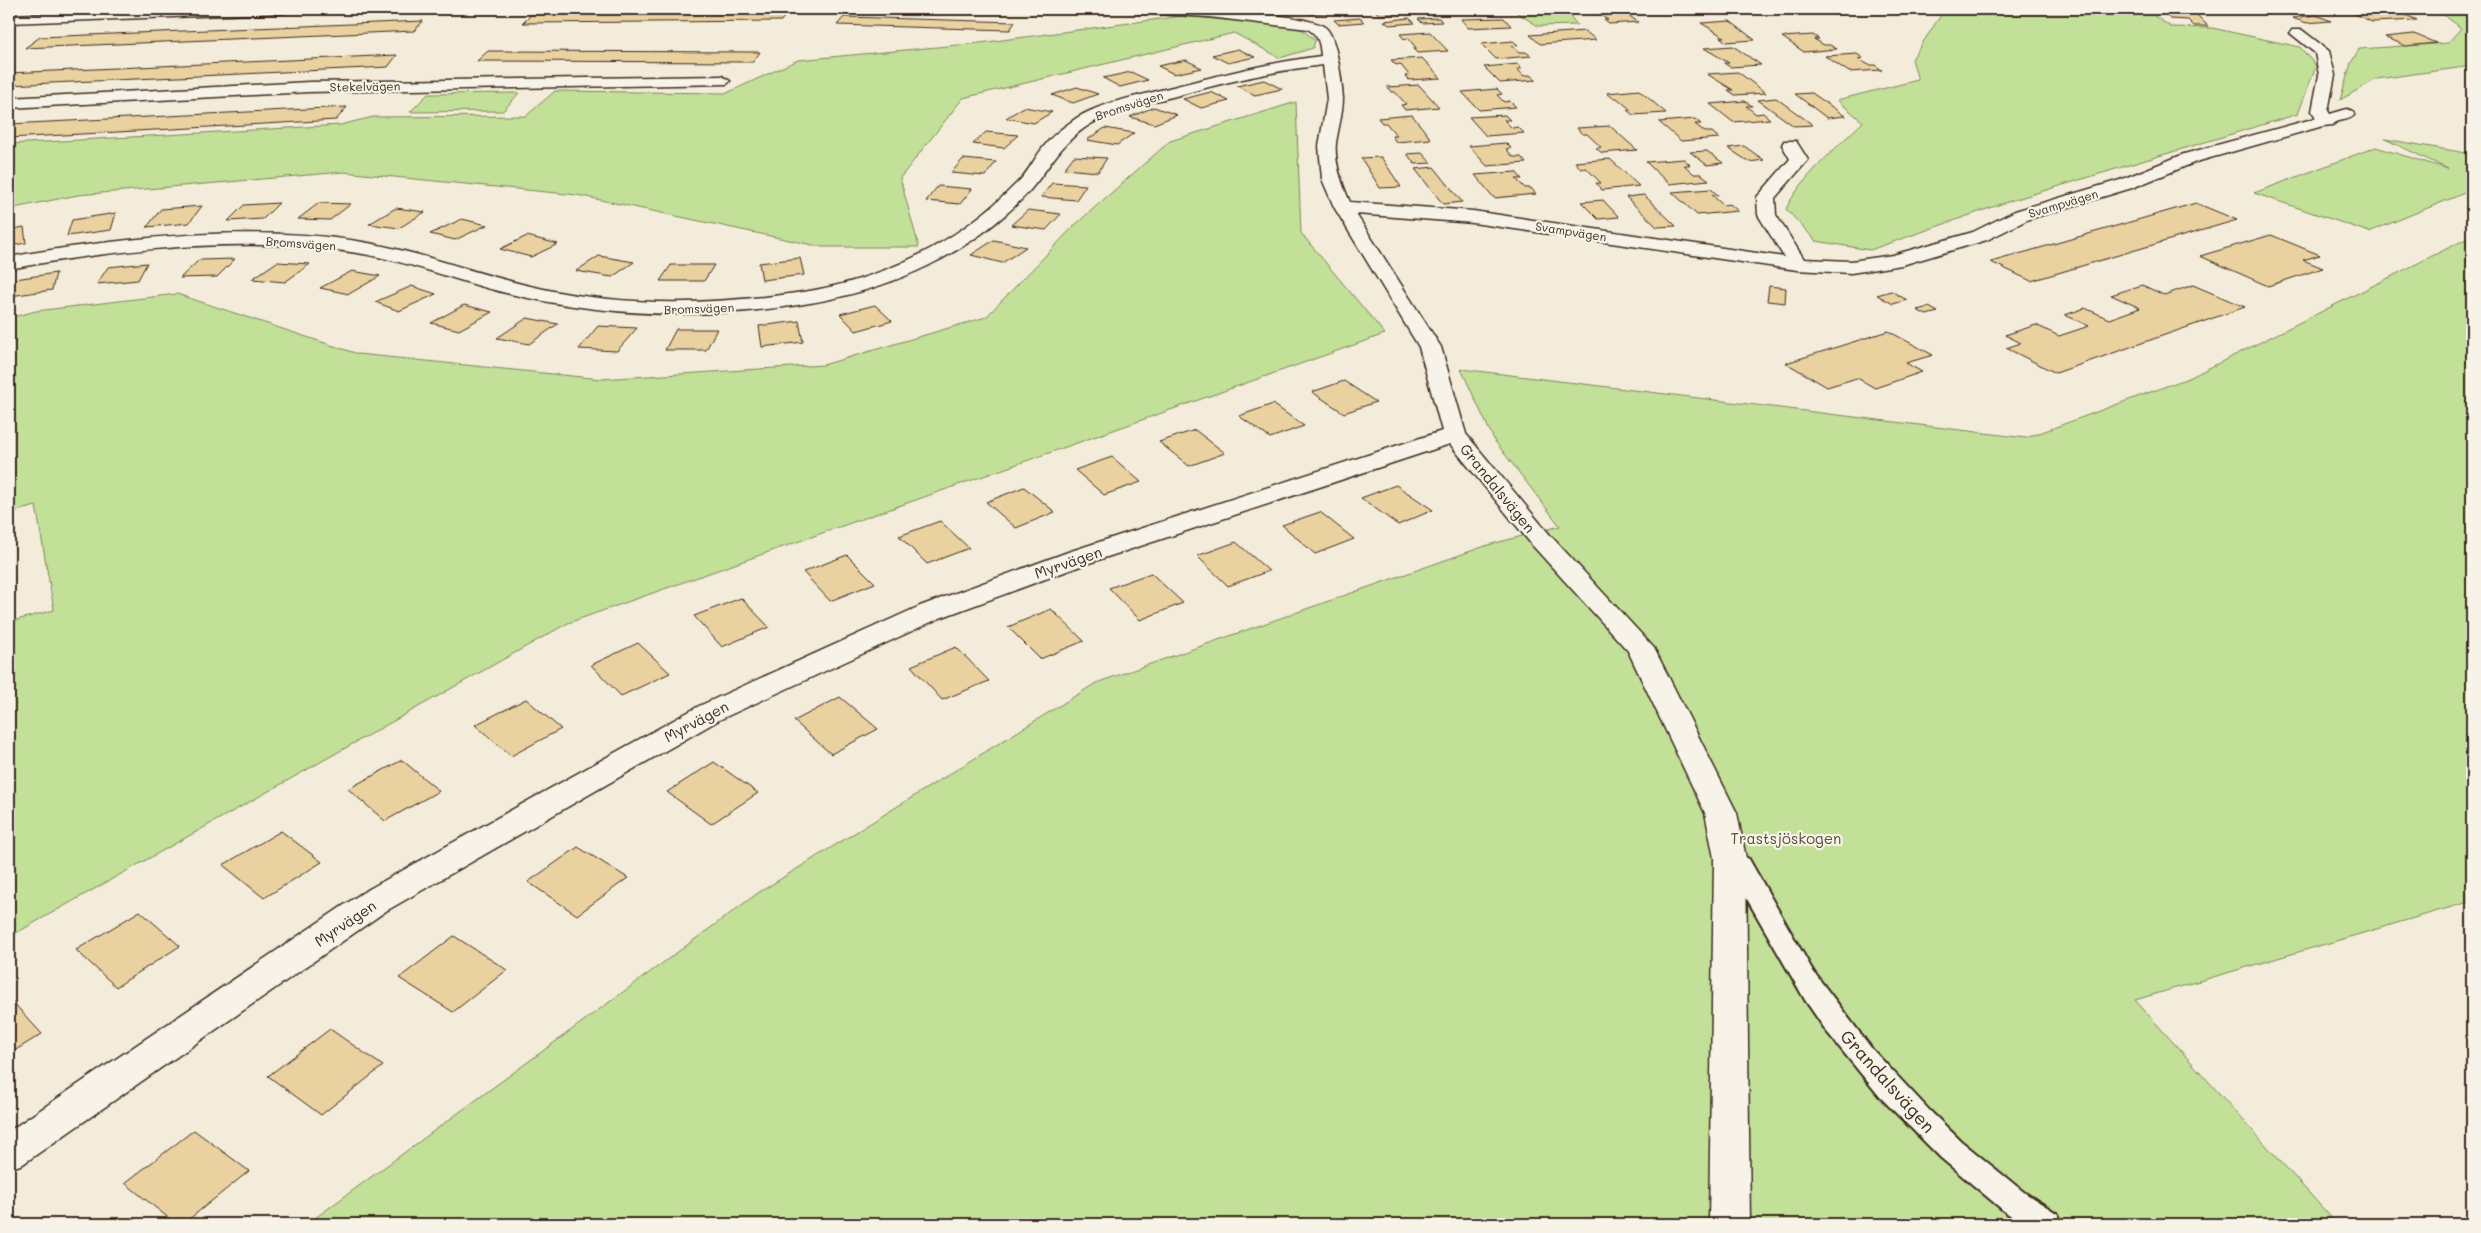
<svg xmlns="http://www.w3.org/2000/svg" width="2481" height="1233" font-family="Mali,sans-serif">
  <style>
    .green { fill: #c2e098; stroke: #7e855b }
    .building { fill: #ead1a0; stroke: #3b2a1e }
    .lines { fill: none; stroke-linecap: round; stroke-linejoin: round }
    .service-casing { stroke: #3b2a1e; stroke-width: 4 }
    .minor-casing { stroke: #3b2a1e; stroke-width: 3 }
    .service { fill: #f7f3e8; fill-rule: evenodd }
    .minor { fill: #f7f3e8; fill-rule: evenodd }
    .labels { text-anchor: middle; dominant-baseline: central; stroke-width: 4.5; stroke-linejoin: round; paint-order: stroke }
    .far-street-label { font-size: 12px; fill: #3b2a1e; stroke: #f7f3e8 }
    .street-label { font-size: 15px; fill: #3b2a1e; stroke: #f7f3e8 }
    .park-label { font-size: 15px; fill: #564e36; stroke: #f7f3e8 }
    .near-street-label { font-size: 18px; fill: #3b2a1e; stroke: #f7f3e8 }
  </style>
  <rect width="100%" height="100%" fill="#f4ecda"/>
  <filter id="ink" filterUnits="userSpaceOnUse"><feTurbulence type="fractalNoise" baseFrequency=".02" numOctaves="2"/><feDisplacementMap in="SourceGraphic" scale="10" xChannelSelector="R" yChannelSelector="G"/><feConvolveMatrix kernelMatrix="1 2 1 2 8 2 1 2 1" color-interpolation-filters="sRGB"/></filter>
  <g filter="url(#ink)">
    <path class="green" d="M1223,9H1287L1292,17L1232,12Z
      M1511,9H1571V17L1577,25L1538,26Z
      M1945,9H2165H2144L2171,27L2212,28L2300,47L2316,66L2298,114L2010,201L1870,250L1816,241L1786,209C1799,180 1839,145 1863,122L1837,100L1918,80L1912,59Z
      M2436,9H2472V66L2377,79L2340,100L2351,63L2359,49L2448,43L2461,28Z
      M1182,16L1299,27L1315,40L1313,48L1280,58L1234,33L963,98L900,178L919,247H822L577,195L343,172L78,195L9,209V144L340,125L373,117L526,116L555,91L727,93L798,60L980,43Z
      M519,93L503,111L410,112L428,94Z
      M1296,102L1301,233L1385,334L568,623L9,937V622L54,610L36,506L9,513V318L36,311L177,294L358,354L601,379L823,365L986,317L1076,224L1170,141Z
      M2385,139L2472,154V190L2369,232L2254,193L2376,147L2448,169Z
      M2472,236V901L2135,1000L2337,1224H307L758,893L1096,683L1488,545L1560,526L1494,440L1461,369L2026,438L2191,377Z"/>
    <path class="building" d="M1304,9H1347L1349,12L1308,14Z
      M1432,9L1434,11L1379,15L1375,10Z
      M1590,9H1620L1638,22L1609,24L1604,20H1608Z
      M2357,9L2397,11L2417,20L2372,22L2353,13L2365,12Z
      M787,13L781,21L523,23L532,14Z
      M2164,13L2196,14L2208,26H2194L2188,20L2170,19Z
      M2316,15L2331,21L2307,23L2292,18Z
      M844,17L1015,22L1010,30L837,25Z
      M1360,18L1364,22L1338,24L1334,20Z
      M1409,18L1415,23L1389,25L1384,21Z
      M1439,18L1442,22L1422,23L1418,19Z
      M1504,18L1511,26L1468,28L1461,19Z
      M423,21L414,31L25,48L40,37Z
      M1730,21L1755,40L1726,42L1720,37H1724L1701,23Z
      M1585,31L1596,40L1540,44L1530,35Z
      M1430,32L1448,51L1417,53L1413,49H1417L1408,38L1404,39L1400,34Z
      M2414,34L2436,43L2406,46L2385,37Z
      M1813,35L1819,39H1814L1824,45H1830L1837,49L1804,52L1782,37Z
      M1513,41L1518,45L1512,46L1519,52H1526L1531,56L1496,59L1481,44Z
      M1733,46L1761,65L1730,67L1724,63H1729L1704,48Z
      M1238,49L1255,57L1228,63L1212,55Z
      M488,51L760,52L753,62L477,61Z
      M1857,54L1863,58L1858,59L1869,65H1875L1882,70L1849,72L1825,56Z
      M397,55L388,67L9,85V73Z
      M1422,58L1441,78L1409,80L1405,76L1409,75L1400,64L1396,65L1391,60Z
      M1186,60L1202,68L1174,74L1158,66Z
      M1518,64L1522,69H1517L1524,76L1530,75L1536,80L1500,83L1484,67Z
      M1131,72L1148,80L1120,87L1103,78Z
      M1738,72L1766,93L1735,95L1728,90H1733L1707,74Z
      M1264,80L1282,89L1255,95L1237,86Z
      M1419,85L1439,107L1405,110L1401,105L1406,104L1395,92H1391L1387,87Z
      M1077,87L1098,94L1073,103L1052,95Z
      M1497,89L1502,94L1497,95L1504,102L1510,101L1516,107L1479,110L1462,92Z
      M1639,90L1666,113L1633,115L1627,110H1631L1617,98H1613L1607,93Z
      M1211,92L1229,101L1201,108L1183,99Z
      M1812,93L1845,116L1827,118L1795,94Z
      M1776,98L1813,125L1794,126L1758,100Z
      M1745,101L1752,106H1746L1756,114L1763,113L1770,119L1733,122L1710,104Z
      M347,107L336,120L9,138V124Z
      M1024,107L1052,112L1034,123L1006,118Z
      M1154,107L1177,115L1154,124L1130,117Z
      M1412,115L1431,139L1396,142L1392,136H1397L1386,123H1382L1378,118Z
      M1505,115L1510,120H1504L1512,128L1518,127L1524,133L1486,136L1469,117Z
      M1695,119L1701,124H1695L1705,132H1712L1719,138L1681,141L1659,122Z
      M1610,126L1637,150L1602,153L1596,148L1601,147L1587,134H1582L1577,128Z
      M1105,128L1134,133L1117,145L1087,140Z
      M986,132L1018,135L1004,148L973,144Z
      M1506,143L1511,148L1506,149L1513,157H1521L1526,163L1487,166L1469,146Z
      M1744,146L1764,160L1749,162L1728,148Z
      M1707,151L1723,163L1707,165L1690,152Z
      M1422,153L1431,163L1415,164L1407,154Z
      M1074,156L1107,158L1098,172L1064,169Z
      M1381,157L1401,187L1380,188L1361,158Z
      M963,159L996,162L985,176L951,173Z
      M1610,159L1639,186L1602,190L1596,183H1601L1586,168L1581,169L1575,162Z
      M1684,159L1690,165H1684L1694,174H1701L1709,180L1669,184L1646,162Z
      M1434,167L1462,202L1443,204L1415,169Z
      M1516,172L1522,179H1516L1525,188H1531L1536,194L1494,198L1475,175Z
      M1052,183L1086,185L1076,200L1041,197Z
      M938,186L972,189L960,204L926,201Z
      M1711,189L1718,195H1712L1723,205L1730,204L1738,211L1697,215L1672,192Z
      M1644,195L1676,226L1657,227L1626,197Z
      M1603,200L1619,217L1598,219L1581,202Z
      M279,203L263,219L228,221L244,205Z
      M319,203L351,204L330,220L298,219Z
      M2196,203L2237,220L2031,281L1991,262Z
      M202,206L189,223L147,227L161,209Z
      M396,208L425,212L399,228L369,224Z
      M1028,210L1061,214L1046,230L1011,225Z
      M116,213L111,230L67,236L72,220Z
      M462,219L487,225L455,240L430,234Z
      M24,227L26,243L9,246V230Z
      M2271,235L2320,255L2303,260L2323,268L2268,286L2200,256Z
      M527,236L558,244L531,257L500,249Z
      M994,240L1026,247L1002,263L971,255Z
      M599,256L634,262L612,277L576,271Z
      M800,258L804,275L762,280L759,263Z
      M235,259L217,277L180,278L199,260Z
      M277,262L310,264L285,282L252,279Z
      M147,263L138,280L97,284L108,267Z
      M671,265H714L704,281H660Z
      M352,271L380,276L349,294L320,288Z
      M56,273L52,290L10,296L15,279Z
      M2142,285L2164,295L2193,285L2245,307L2056,373L2006,348L2021,343L2005,335L2036,325L2059,336L2089,326L2065,315L2085,308L2109,319L2140,308L2111,295Z
      M412,286L436,294L399,311L375,302Z
      M1769,286L1786,288L1785,303L1767,301Z
      M1891,291L1907,300L1893,304L1877,295Z
      M464,305L492,312L459,330L431,323Z
      M875,305L892,321L856,331L840,314Z
      M1929,307L1938,312L1926,315L1917,310Z
      M527,318L558,324L529,344L497,338Z
      M799,321L803,342L762,347L759,326Z
      M598,326L637,328L617,351L579,349Z
      M676,329H717L706,350H665Z
      M1888,331L1933,355L1906,363L1922,372L1875,388L1857,378L1827,387L1786,363Z
      M1344,381L1376,402L1344,413L1312,392Z
      M1273,404L1304,426L1270,438L1239,416Z
      M1195,430L1225,453L1189,466L1159,442Z
      M1112,457L1141,482L1104,495L1075,470Z
      M1396,485L1433,510L1398,525L1361,498Z
      M1024,487L1055,512L1016,528L986,502Z
      M1320,512L1354,539L1315,554L1282,525Z
      M940,521L969,548L927,564L899,536Z
      M1236,542L1269,571L1228,586L1197,556Z
      M847,555L875,583L830,601L803,572Z
      M1151,573L1183,603L1140,620L1109,588Z
      M741,598L769,627L722,647L694,616Z
      M1051,609L1084,641L1040,659L1008,627Z
      M638,643L670,673L621,696L591,665Z
      M956,647L989,681L942,700L911,666Z
      M840,697L878,729L831,754L794,721Z
      M526,699L561,729L511,756L475,725Z
      M402,760L439,791L385,821L348,789Z
      M714,762L758,793L711,824L667,792Z
      M281,831L322,862L264,898L223,865Z
      M578,847L628,878L577,915L528,882Z
      M140,911L180,946L116,987L76,950Z
      M454,936L507,970L453,1012L399,978Z
      M9,998L42,1034L9,1054Z
      M330,1029L383,1066L321,1115L268,1076Z
      M194,1130L249,1171L183,1224H176L125,1183Z"/>
    <g class="lines">
      <g class="service-casing">
        <path id="service" d="M1730,849L1749,859L1813,971L1872,1049L1930,1111L1961,1141L2025,1193L2058,1214L2062,1224H2023L2004,1211L1941,1158L1880,1097L1827,1032L1805,1000L1731,871L1722,864L1718,858L1722,852Z"/>
      </g>
      <g class="minor-casing">
        <path id="minor" d="M176,9H292L285,13L9,23V15Z
          M1131,9C1161,7 1307,11 1326,28C1337,38 1342,83 1343,98C1343,113 1338,129 1336,143C1334,163 1342,184 1350,202L1473,211L1784,257L1758,215L1757,197L1790,159L1782,145L1784,141H1796L1808,160L1775,198L1776,215L1804,259L1851,261L1893,255L1973,232L2015,211L2120,180L2184,154L2316,118L2312,111L2319,75L2315,53L2290,33L2292,30H2302L2329,51L2335,75L2328,111L2330,114L2347,109L2353,111L2355,114C2350,122 2338,118 2333,125L2323,126L2196,162L2132,188L2029,219L1987,240L1902,265L1851,273L1797,270L1473,223L1356,214L1441,347L1466,434L1550,535L1654,648L1737,813L1746,858L1750,1224H1709L1714,858L1705,813L1628,651L1532,545L1450,444L1086,564L940,618L719,720L386,911L23,1164L9,1169V1131L362,893L699,706L920,606L1068,552L1442,431L1419,347L1334,207L1322,179L1319,146L1327,99L1323,65C1271,71 1222,83 1172,97C1143,104 1112,110 1086,127C1056,147 1047,174 1022,199C963,259 881,293 798,305C700,320 602,316 506,293C456,281 408,261 357,253C250,235 116,249 9,269V257C115,238 250,224 357,241C419,251 478,275 539,288C623,307 712,305 796,293C880,282 958,243 1017,183C1029,172 1035,156 1046,144C1054,133 1067,125 1078,117C1102,103 1131,98 1157,91C1212,77 1266,63 1321,56C1320,44 1319,36 1308,29L1209,17L1138,13Z
          M722,76L730,81L727,84L309,92L9,108V98L309,82Z"/>
      </g>
      <use href="#service" class="service"/>
      <use href="#minor" class="minor"/>
    </g>
  </g>
  <g class="labels">
    <g class="far-street-label">
      <text transform="translate(365 86) rotate(-1)">Stekelvägen</text>
      <text transform="translate(1129 105) rotate(-18)">Bromsvägen</text>
      <text transform="translate(2063 203) rotate(-17)">Svampvägen</text>
      <text transform="translate(1571 231) rotate(9)">Svampvägen</text>
      <text transform="translate(301 243) rotate(4)">Bromsvägen</text>
      <text transform="translate(699 308) rotate(-2)">Bromsvägen</text>
    </g>
    <g class="street-label">
      <text transform="translate(1498 488) rotate(51)">Grandalsvägen</text>
      <text transform="translate(1068 562) rotate(-19)">Myrvägen</text>
      <text transform="translate(696 721) rotate(-28)">Myrvägen</text>
      <text transform="translate(345 923) rotate(-34)">Myrvägen</text>
    </g>
    <g class="park-label">
      <text x="1786" y="838">Trastsjöskogen</text>
    </g>
    <g class="near-street-label">
      <text transform="translate(1888 1081) rotate(48)">Grandalsvägen</text>
    </g>
  </g>
  <rect width="2481" height="1233" fill="none" stroke="#f7f3e8" stroke-width="30"/>
  <rect x="15" y="15" width="2451" height="1203" fill="none" stroke="#3b2a1e" stroke-width="2" filter="url(#ink)"/>
</svg>
